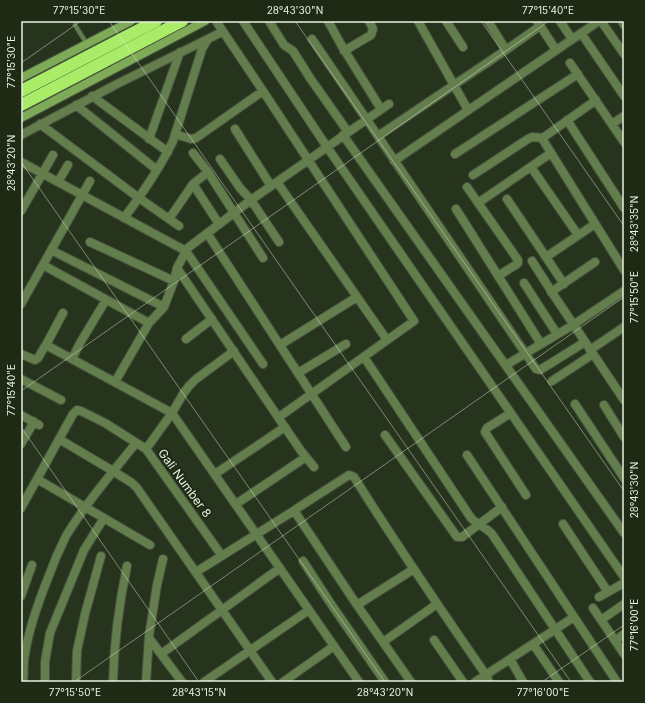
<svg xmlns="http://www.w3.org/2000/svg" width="645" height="703" font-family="Inter,sans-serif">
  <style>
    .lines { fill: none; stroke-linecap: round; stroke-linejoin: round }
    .lane-casing { stroke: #46523d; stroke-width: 5.5 }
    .street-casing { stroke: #46523d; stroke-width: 10 }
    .secondary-casing { stroke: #46523d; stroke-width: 10 }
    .highway-casing { stroke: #46523d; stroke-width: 14 }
    .lane { stroke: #637e4c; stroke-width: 4 }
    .street { stroke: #637e4c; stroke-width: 8 }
    .secondary { stroke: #7fab59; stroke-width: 8 }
    .highway { stroke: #a9ec68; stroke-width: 12 }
    .ticks { fill: none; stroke: #e8f1e2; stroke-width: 1; stroke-opacity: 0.45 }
    .labels { text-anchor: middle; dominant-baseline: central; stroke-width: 4; stroke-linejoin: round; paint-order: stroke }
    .street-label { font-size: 12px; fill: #e8f1e2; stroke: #1e2a13 }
    .neatline { fill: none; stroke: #e8f1e2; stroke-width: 1.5 }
    .ticks-label { font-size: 10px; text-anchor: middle; fill: #e8f1e2 }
  </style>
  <rect width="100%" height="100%" fill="#27341d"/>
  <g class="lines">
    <g class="lane-casing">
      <path id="lane" d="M75,25L87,44"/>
    </g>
    <g class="street-casing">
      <path id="street" d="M216,21L263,91L414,321L279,417
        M243,21L327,147L624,577
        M269,21L284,45L293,51L310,78L348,132
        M328,21L343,48L381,109
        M418,21L468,110
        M446,21L463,47
        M488,21L506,50
        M537,21L556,50
        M560,21L572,39
        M601,21L624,54
        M622,21L624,25
        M581,33L624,96
        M312,39L536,369L540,370L585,342
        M344,51L371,35L373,29L369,21
        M570,63L624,142
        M92,96L168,152
        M596,100L544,137L543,140L624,270
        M76,105L157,170
        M567,120L624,208
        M40,124L139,198L179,226
        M612,124L624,116
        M235,129L271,186
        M175,134L191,139L196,138L263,91
        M21,135L115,85L222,32
        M343,135L624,533
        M378,136L506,50L540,26
        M149,139L180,52
        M193,153L208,172L263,258
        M455,154L578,74
        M220,159L240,188L251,200L279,242
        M394,161L599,21
        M21,162L186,251L263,364
        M531,167L578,235
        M473,175L528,139L532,137L543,138
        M58,182L68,165
        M277,182L387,340
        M193,184L219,224
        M467,187L518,260V263L517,264L498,276
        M507,199L564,284
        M478,203L551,153
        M456,209L541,344
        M21,211L53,155
        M124,218C142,194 160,168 173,141L202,49L208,39
        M169,219L193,184L208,172
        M207,233L346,447
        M90,242L174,281
        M51,250L164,307
        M546,257L595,224
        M532,261L555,297L624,400
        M43,265L149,323
        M177,268L301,451L314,467
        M524,283L557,334
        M551,292L595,262
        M21,304L90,181
        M186,339L212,319
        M46,345L63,313
        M280,345L357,297
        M590,350L624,327
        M21,354L35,360L38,358L45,346L46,345L172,413L359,682
        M364,357L471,518C477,525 486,527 492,534L590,682
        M72,359L80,343L106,300
        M506,365L573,325L624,291
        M298,373L346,344
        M21,379L61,400
        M552,381L593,354
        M115,382L149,323L164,307L174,281L177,268L186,251L189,247L251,200L389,104
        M575,404L624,478
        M604,405L624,437
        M511,413L487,428L485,432L526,495
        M21,415L39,425
        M385,435L457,537H462L502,507
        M59,439L113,471L132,483L137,488L272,682
        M21,444L31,427L33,421
        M146,449L172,413L183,394L189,386L196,379L234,351
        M467,455L617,682
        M215,474L285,427
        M37,479L150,545
        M236,504L306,457
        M21,508L73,414L77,410L81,411L105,423L146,449L222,556
        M563,524L608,592
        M303,561L329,601L385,682
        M196,572L295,510
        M21,596L32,565
        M599,597L624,583
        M357,605L414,569
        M593,608L624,654
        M601,620L624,604
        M149,638L182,682
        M434,640L463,682
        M615,641L624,634
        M383,642L437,604
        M533,644L559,682
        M161,654L280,568
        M510,659L523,682
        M23,682C24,673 23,663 25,654C29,628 38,603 48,578C53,564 59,550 66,536C86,503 112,473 136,443
        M45,682V662L50,633L84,550L104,518
        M76,682L77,651L85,614L101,556
        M113,682C114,643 119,604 127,566
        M146,682L149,636L157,585L163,559
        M204,682L309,610
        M283,682L334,646
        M411,682L357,605L295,512L296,509L349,475L352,476L354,477C396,544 441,610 486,675L489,682
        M475,682L574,617"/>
    </g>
    <g class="secondary-casing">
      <path id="secondary" d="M21,78L131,21
        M21,118L205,21"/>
    </g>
    <g class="highway-casing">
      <path id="highway" d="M21,91L156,21
        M21,105L182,21"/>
    </g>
    <use href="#lane" class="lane"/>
    <use href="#street" class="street"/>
    <use href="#secondary" class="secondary"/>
    <use href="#highway" class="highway"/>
  </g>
  <path class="ticks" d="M109,21L571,682M295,21L624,491M481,21L624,226M21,63L81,21M21,162L385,682M21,391L549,21M21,427L199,682M74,682L624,297M542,682L624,625"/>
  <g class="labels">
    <g class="street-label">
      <text transform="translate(185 483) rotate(54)">Gali Number 8</text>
    </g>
  </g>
  <rect width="645" height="703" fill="none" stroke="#1e2a13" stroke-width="44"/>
  <rect x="22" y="22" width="601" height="659" class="neatline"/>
  <g class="ticks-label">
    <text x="79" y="14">77°15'30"E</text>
    <text x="295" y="14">28°43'30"N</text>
    <text x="548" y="14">77°15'40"E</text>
    <text transform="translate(11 62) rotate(-90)" y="4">77°15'30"E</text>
    <text transform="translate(11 163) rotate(-90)" y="4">28°43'20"N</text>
    <text transform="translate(634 224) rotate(-90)" y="4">28°43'35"N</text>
    <text transform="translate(634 297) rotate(-90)" y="4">77°15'50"E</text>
    <text transform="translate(11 390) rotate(-90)" y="4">77°15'40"E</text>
    <text transform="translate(634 490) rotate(-90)" y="4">28°43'30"N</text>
    <text transform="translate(634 625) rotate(-90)" y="4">77°16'00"E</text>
    <text x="75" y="696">77°15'50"E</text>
    <text x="199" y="696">28°43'15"N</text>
    <text x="385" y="696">28°43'20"N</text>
    <text x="543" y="696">77°16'00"E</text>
  </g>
</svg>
